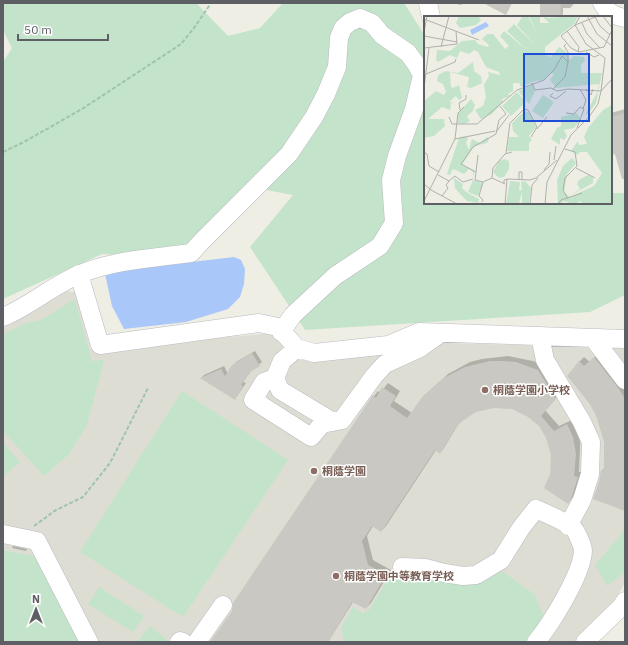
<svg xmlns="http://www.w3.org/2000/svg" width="628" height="645" font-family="'IBM Plex Sans','Noto Sans JP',sans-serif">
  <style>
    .education { fill: #deddd3 }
    .green { fill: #c3e4ca }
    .water { fill: #aac7f9 }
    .shadow { fill: #0003 }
    .building { fill: #cac8c2 }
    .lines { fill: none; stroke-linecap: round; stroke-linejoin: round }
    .minor-casing { stroke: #babbc0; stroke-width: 19 }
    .path { stroke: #9dc4b0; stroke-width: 2; stroke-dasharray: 4 2; stroke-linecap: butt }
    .minor { stroke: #fff; stroke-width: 18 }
    .education-dot { fill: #8d6e63; stroke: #fff; stroke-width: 1.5 }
    .labels { text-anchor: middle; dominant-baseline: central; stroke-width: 3; stroke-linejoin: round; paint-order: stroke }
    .education-label { font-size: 11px; font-weight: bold; fill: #785e54; stroke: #fff; text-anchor: start }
    .inset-road { fill: none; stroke: #b0b1ad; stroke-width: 1 }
    .view { fill: #1d4ed8; fill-opacity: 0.15; stroke: #1d4ed8; stroke-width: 2 }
    .inset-edge { fill: none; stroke: #5d5f64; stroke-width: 2 }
  </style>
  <rect width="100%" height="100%" fill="#eeeee5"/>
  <path class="education" d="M66,291L75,292L91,350L272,333L301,360L396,352L418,342L625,348V582L610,612L574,642H3V325L44,305Z"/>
  <path class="green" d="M3,3H198V5L228,36L260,28L283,3H404L425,36V203H611V193H625V295L590,312L305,330L250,247L293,195L245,186L188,249L149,256L102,254L3,299V62L12,48L3,30Z
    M75,299L92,361L104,360L87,425L69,454L44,476L3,431V334L27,323L41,320Z
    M182,391L288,460L183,617L80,552Z
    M3,443L20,462L3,477Z
    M625,528V572L607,586L595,565L619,537Z
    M3,550L37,557L82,642H3Z
    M495,566L535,595L546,622L529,642H344L341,628L353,607L363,613L368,611L389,578L399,574Z
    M99,587L144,616L133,632L88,604Z
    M150,626L167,640L166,642H137Z"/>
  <path class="water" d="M234,257L241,260L245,269L244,284L240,297L228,309L186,322L124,329L112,306L105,274L108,272Z"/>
  <path class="shadow" d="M456,3H467L459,5Z
    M541,3H574L573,5L570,8H563V14L560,17H541Z
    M625,109V170L616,153L611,154V113Z
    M255,351L262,362L251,371L243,382L246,383L235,399L201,378L204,375L224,366L228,374L236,362Z
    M599,353L625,386V510L600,482L602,471L605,467V442L579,362L584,357L590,362Z
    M508,356L533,361L543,365L560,393L545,410L559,426L572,420L580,439V448L579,472H582L577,490L572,498L568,503L551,474L552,455L547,437L540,425L529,416L512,408L494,407L476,411L459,423L444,448L440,452L436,450L386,526L381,531L373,526L367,536L373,560L391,570L371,603L366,608L353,602L328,642H211L233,611L374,396L378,391L380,393L388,383L400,391L394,401L412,413L424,397L448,374L470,362L482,359Z
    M13,546L27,549L26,551L12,548Z"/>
  <path class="building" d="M483,3H512L506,15Z
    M540,3H561L560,17H540Z
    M625,113V179H622L615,154L611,155V117Z
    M252,353L260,366L249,373L241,385L243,386L235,400L200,378L221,369L225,376L232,365Z
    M594,357L619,389L625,399V511L593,499L599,482L601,470H604V442L596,415L589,403L567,376L579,361L584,366Z
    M490,361H503L516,362L538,370L556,399L541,416L554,431L567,424L573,437L576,454L574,476L578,477L572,496L568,504L544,488L550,474L551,455L546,438L539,426L528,417L512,409L494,408L476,412L461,422L455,429L440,454L435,450L381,532L372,526L362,541L368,565L386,575L366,609L352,602L328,642H210L232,611L233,603L373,395L376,398L382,387L396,396L390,406L407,418L423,396L442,379L465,367Z"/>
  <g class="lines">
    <g class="minor-casing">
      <path id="minor" d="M428,3L431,17
        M602,3C607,13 615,16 625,18
        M79,274L100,345L259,323L278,327L297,348L314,353L388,345L419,332L625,339
        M3,317C30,306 53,285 80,274C114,260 155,258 191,253L202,241L289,154L314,117L326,94L337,67L339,38L343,28L350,22L360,18L372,23L382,35L408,53L416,64L422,75L414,109L397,156L391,180L394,223L380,246L335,276L293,315L281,332
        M540,336L545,360L582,422L591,442L590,474L582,500L568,526
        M593,338L625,380
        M297,348L282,361L275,378L280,390L333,422
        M275,378L264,382L253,400L311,437L322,424L342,420L374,376L385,364L420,348L441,333
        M3,534L37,541L89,642
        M402,567L425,568L444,573L463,576L476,575L501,560L521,528L536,509C543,512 570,524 574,529C576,531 584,548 583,551C582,574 551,624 536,642
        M179,642L180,641L183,642
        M197,642L223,605
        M585,642L621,607L625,601"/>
    </g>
    <path class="path" d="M3,152L24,142L82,109L181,44L194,28L211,3
      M34,526L56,510L83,497L110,463L148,388"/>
    <use href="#minor" class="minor"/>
  </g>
  <g class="education-dot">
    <circle cx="485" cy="390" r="4"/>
    <circle cx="314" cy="471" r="4"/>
    <circle cx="336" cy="576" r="4"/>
  </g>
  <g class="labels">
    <g class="education-label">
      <text x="493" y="390">桐蔭学園小学校</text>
      <text x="322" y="471">桐蔭学園</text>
      <text x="344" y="576">桐蔭学園中等教育学校</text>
    </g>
  </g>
  <g transform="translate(424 16)">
    <rect width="188" height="188" fill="#eeeee5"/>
    <path d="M35,0H54L57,4L52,9L36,12L32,7ZM99,0H104L114,20L105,0H116V7H125L118,0L124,2L154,0L150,8L121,31V39L127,41L135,31L141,35L146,44L150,40L160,41L161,44L157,49V57H178L172,87L163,99L162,97L174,75L175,68L132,72L126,64L130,58L126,57L120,64L111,65L97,71L95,67H89V75L84,78L86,80L78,83L79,86L68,98L57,103L51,94L59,90L62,81L60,69L65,60L64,56L76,59L75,56L62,51L54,36L50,34L45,38L36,35L33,42L26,39L14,46L12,44L13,34L26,35L38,25L51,24L54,28L64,31L65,29L58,23L63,18H69L81,33L85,30L76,20L80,15L103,34L83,15L90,8L112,30L93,9ZM49,46L50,55L57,60L58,67L47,72L43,71L45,61L26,56L27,71L29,72L35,69L38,82L35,84L32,80L25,86L32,87H27L26,94L18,91L4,103H20L21,110L10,120L0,122V85L12,75L20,79L22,76L19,68L13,65L14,59L22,55L34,57ZM108,69L111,75L105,88L94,75ZM93,76L102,86L87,100L78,90ZM119,79L130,86L119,102L108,95ZM47,83L51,89L49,95L43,100L46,105L40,108L33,107L34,97ZM188,89V188H159L156,185L151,188L138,185V188H134L133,164L139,150L148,142L152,147L143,158L140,176L146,181L170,170L178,157L163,136H156L153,139L147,135L154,125L155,129L163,128L160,121L164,112L179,94ZM100,95L104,96L112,111L105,120L108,124L105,127V135H83L85,121H95L89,115L88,107ZM152,97L157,103L150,112L140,114L143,120L140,124L136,122V129L127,123L133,112L137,110V101ZM40,120L44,122L42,127L45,134L48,123L56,127L63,121L65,123L63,127L50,130L38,149L51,155L49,161V156L45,153L40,158L29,153L26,159L23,158L35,122ZM81,143L85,145V153L80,161L75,162L69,156L75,145ZM164,159L169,162V167L147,179L156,173L153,168L155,164ZM30,162L39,168L38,172L42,176L55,183L54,187L43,185L37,179L31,172ZM49,164L59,167L54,180L44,176ZM86,165L96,166L95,174H98L97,166L101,165L107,172L105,188H98V175L95,188H82Z" fill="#c3e4ca"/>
    <path d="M62,6L65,10L48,19L46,14Z" fill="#aac7f9"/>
    <path class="inset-road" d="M156,0L151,9L137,20L147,32L155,36L180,31L188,14M163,0L173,18L188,30M179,0L188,12M171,1L176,10L186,19M0,3L55,24M158,7L163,18L176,32M143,15L155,31L154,36M0,16L3,0M0,20L33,26M142,28L140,30L144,36V46M17,31L25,0M0,32L33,28L32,15M162,36L170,41L175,39M2,58L31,46L32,43M108,67L111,74L127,72L133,75L144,73L177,75L181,42L162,28L151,9L174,0M0,72L5,32M156,73L162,84L159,93M162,73L167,79L169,73M129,77L126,80L132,83L142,75M36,94L35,87L42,83V79M142,97L150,98L156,91L160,93L153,112M25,101L28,108H33M33,108H53L93,74L120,64L130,54L138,40L144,46L141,61L129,73M113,113L123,101M72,116L85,99M31,123L71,115M141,133L151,136L153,150L141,162L139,174L144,183M0,136L3,138L5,150L15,156M82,137L86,107L100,93L104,94L113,111L107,121M130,144L132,130M152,152L171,162M120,154L125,148L126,136M52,156L54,139M14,159L25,165L31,160L39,166L49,163M68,162L59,166L51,164L52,156L37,148L49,131L72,118L75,104L82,98L76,90M68,162L69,152L81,138L88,136M68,162L81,168M95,163V156H98V164M0,168L7,174L33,188M80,168V164L84,163L106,164L112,162L133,144M18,180L24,172L22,169L25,165M0,185L31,123L34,97L40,91M58,186L59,184L55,180L59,166M81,188L83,163M106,188L108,169L114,162M121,188L123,166L147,119L165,101L174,88L177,75L188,63M134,188L137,184L158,177"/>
    <path class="view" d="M100,38H165V105H100Z"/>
    <rect width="188" height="188" class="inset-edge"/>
  </g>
  <rect width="628" height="645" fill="none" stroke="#5d5f64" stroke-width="8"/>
  <g transform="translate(36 609)" stroke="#ffffff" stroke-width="3" paint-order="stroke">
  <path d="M0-3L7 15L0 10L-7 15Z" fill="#5d5f64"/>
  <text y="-6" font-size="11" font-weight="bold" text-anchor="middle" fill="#5d5f64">N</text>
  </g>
  <path d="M18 34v6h90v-6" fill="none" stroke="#5d5f64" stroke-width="2"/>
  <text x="24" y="34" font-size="12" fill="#5d5f64" stroke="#ffffff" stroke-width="3" paint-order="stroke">50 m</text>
</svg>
